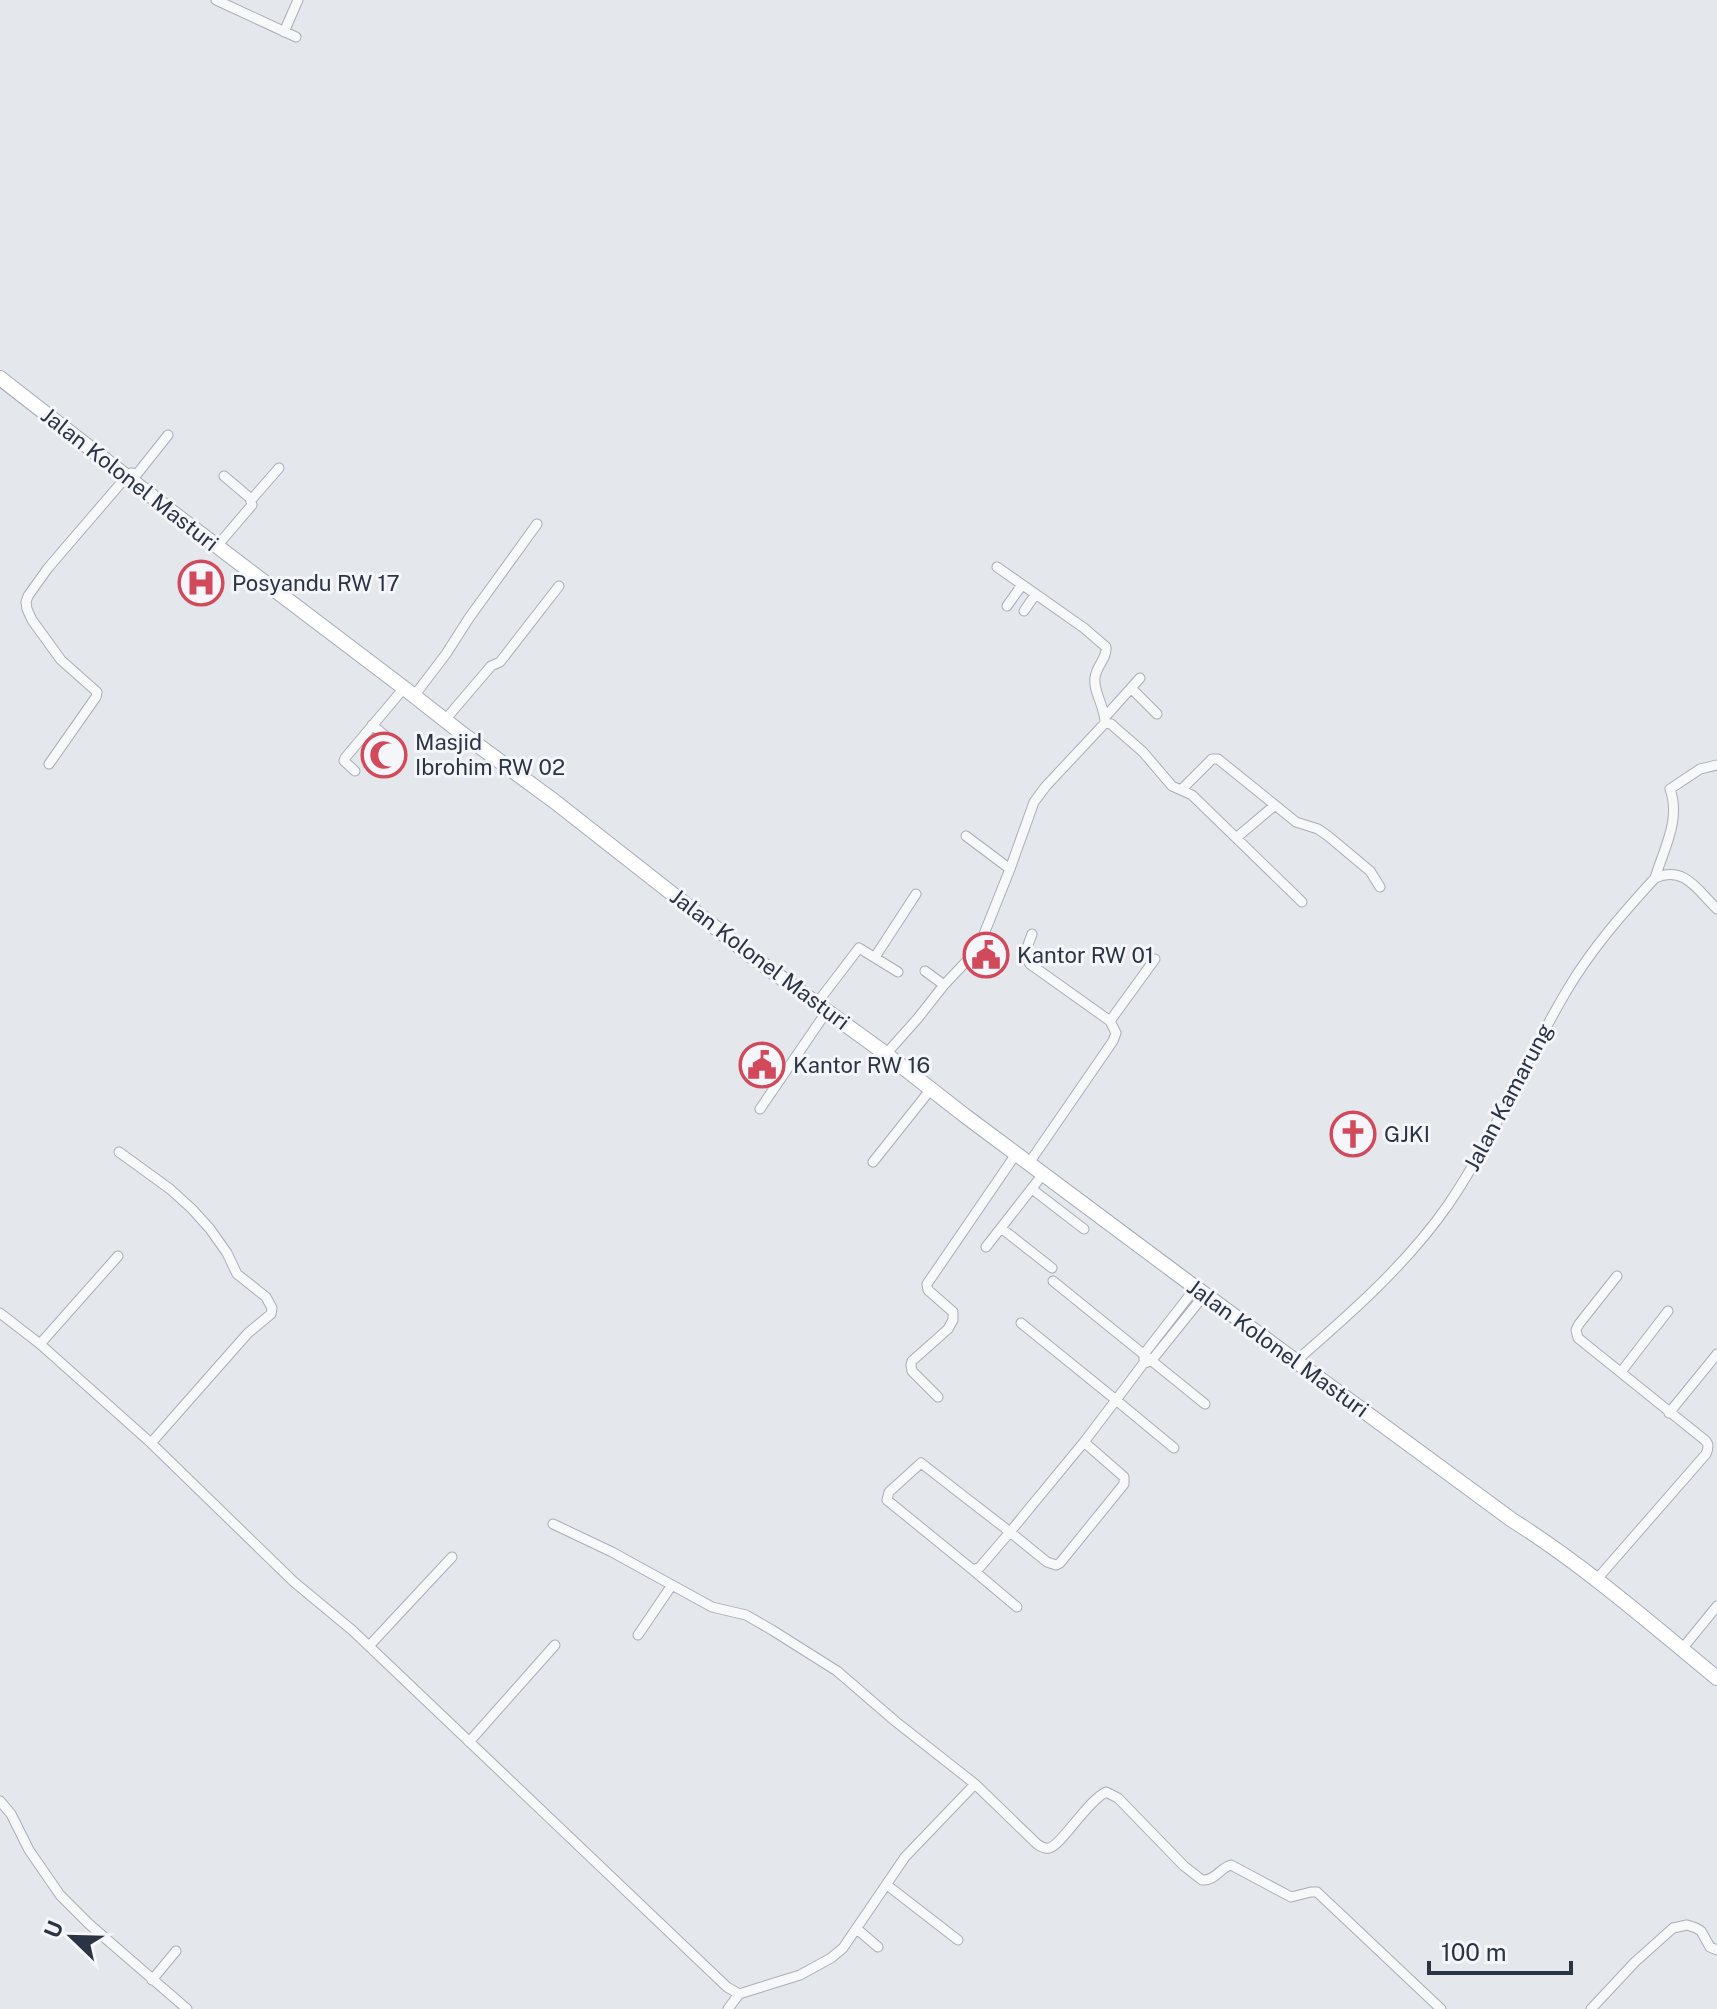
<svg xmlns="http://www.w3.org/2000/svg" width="1717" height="2009" font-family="'Public Sans',sans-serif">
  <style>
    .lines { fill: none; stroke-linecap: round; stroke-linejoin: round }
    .street-casing { stroke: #a9aeb7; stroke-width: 11 }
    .primary-casing { stroke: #a3abb8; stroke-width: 16 }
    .street { stroke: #f7f8fa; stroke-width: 9 }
    .primary { stroke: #fff; stroke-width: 14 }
    .labels { text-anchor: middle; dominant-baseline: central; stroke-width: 6; stroke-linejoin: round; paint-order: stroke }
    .street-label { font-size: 22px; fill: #2b3445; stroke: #f4f6f9 }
    .poi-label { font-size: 22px; fill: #2b3445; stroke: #f4f6f9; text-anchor: start }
  </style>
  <rect width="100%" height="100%" fill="#e4e7ec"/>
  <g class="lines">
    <g class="street-casing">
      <path id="street" d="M216,0L296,37
        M284,32L298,0
        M251,500L279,468
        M217,546L252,505L250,498L224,476
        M1007,606L1022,585
        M1024,611L1035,595
        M1131,688L1157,714
        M414,696L446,654L469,618L537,524
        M1105,717L1140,678
        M445,720L491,666L500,662L559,586
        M1105,723L1111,724L1143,752L1172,786L1192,795L1302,902
        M372,725L399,747
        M49,764L96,697L97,692L61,660L32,620L27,609L26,602L28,596L48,568L127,476L131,473L137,474L168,435
        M355,771L344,761L345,758L404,688
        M1181,790L1212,759H1218L1296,822L1318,829L1328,836L1370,871L1380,887
        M966,836L1010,869
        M1236,838L1275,805
        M1655,878C1664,848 1681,820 1670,789L1700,769L1717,765
        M875,957L916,894
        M925,971L944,985
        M817,1003L859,948L898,972
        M1110,1021L1155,959
        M886,1054L918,1018L944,985L978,949L1010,869L1034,802L1046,786L1105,723C1105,706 1093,692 1095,678C1096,666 1107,659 1106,647L1084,628L997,567
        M760,1109L827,1011
        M119,1152L170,1189L192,1209L210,1229L227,1253L237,1274L266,1297L272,1308L271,1314L248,1333L151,1443
        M873,1162L931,1089
        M1029,1163L1113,1041L1116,1033L1110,1021L1030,964C1023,954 1028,945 1032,934
        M1032,1189L1084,1229
        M1001,1228L1052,1268
        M986,1247L1043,1174
        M1053,1281L1205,1404
        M0,1313L40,1344L151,1443L294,1582L352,1630L727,1987L739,1994
        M1021,1323L1116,1400L1143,1364L1152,1360L1205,1294
        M40,1344L118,1256
        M1144,1360V1354L1196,1287
        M1296,1361C1351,1313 1406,1265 1448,1205C1495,1136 1526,1058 1569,987C1593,947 1624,912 1655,878C1685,865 1698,891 1717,909
        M1621,1372L1668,1311
        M938,1397L912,1371L911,1365L912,1361L948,1329L953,1320V1312L928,1290L927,1284L1016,1154
        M1669,1413L1717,1354
        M1084,1442L1010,1532L921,1463L889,1492L887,1500L973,1570L980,1567L1010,1532L1047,1562L1056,1565L1060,1563L1124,1484V1477L1084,1442L1116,1400L1174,1448
        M553,1524L612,1552L712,1607L746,1615L772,1630L837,1671L895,1721L975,1784
        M973,1570L1017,1607
        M1597,1579L1706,1454C1710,1445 1708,1442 1701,1437L1578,1338L1576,1330L1579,1324L1617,1276
        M638,1635L672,1585
        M369,1646L452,1557
        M1682,1649L1717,1606
        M469,1742L555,1645
        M0,1801L11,1814L29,1850L60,1895L89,1924L187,2009
        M887,1885L958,1940
        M857,1929L878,1947
        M152,1980L176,1951
        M728,2009L739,1994L800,1975L831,1958L843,1948L905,1857L975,1784L1037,1844C1040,1846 1044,1849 1049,1848C1061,1846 1087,1801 1106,1792L1118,1798L1184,1866L1202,1880C1215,1881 1220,1868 1231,1865L1291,1897L1311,1892H1317L1441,2009
        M1591,2009L1635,1962L1673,1928L1687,1925L1696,1928L1701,1931L1710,1947L1717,1950"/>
    </g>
    <g class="primary-casing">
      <path id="primary" d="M0,378L172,512L404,688L464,735L554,801L754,958L886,1054L964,1115L1180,1276L1512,1520C1585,1566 1650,1623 1717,1678"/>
    </g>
    <use href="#street" class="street"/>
    <use href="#primary" class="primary"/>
  </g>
  <defs>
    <g id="hospital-ring" transform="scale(2.3)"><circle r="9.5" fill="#f4f6f9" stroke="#d1495b" stroke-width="1.5"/><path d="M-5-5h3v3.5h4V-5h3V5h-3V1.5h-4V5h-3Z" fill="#d1495b"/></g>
    <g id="mosque-ring" transform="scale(2.3)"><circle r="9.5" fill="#f4f6f9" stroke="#d1495b" stroke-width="1.5"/><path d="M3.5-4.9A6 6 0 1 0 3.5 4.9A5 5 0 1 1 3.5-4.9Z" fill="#d1495b"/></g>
    <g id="civic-ring" transform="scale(2.3)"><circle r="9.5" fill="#f4f6f9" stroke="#d1495b" stroke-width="1.5"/><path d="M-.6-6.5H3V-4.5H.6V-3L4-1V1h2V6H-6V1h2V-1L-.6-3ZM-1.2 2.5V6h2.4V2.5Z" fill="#d1495b"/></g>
    <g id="church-ring" transform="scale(2.3)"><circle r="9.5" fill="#f4f6f9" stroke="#d1495b" stroke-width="1.5"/><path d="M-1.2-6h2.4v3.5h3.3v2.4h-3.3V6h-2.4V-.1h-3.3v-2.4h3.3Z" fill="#d1495b"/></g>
  </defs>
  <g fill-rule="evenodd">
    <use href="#hospital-ring" x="201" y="583"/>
    <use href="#mosque-ring" x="384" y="755"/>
    <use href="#civic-ring" x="986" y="955"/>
    <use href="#civic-ring" x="762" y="1065"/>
    <use href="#church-ring" x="1353" y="1134"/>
  </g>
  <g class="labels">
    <g class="street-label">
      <text transform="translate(130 479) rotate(38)">Jalan Kolonel Masturi</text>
      <text transform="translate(760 959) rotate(37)">Jalan Kolonel Masturi</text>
      <text transform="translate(1508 1097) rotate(-62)">Jalan Kamarung</text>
      <text transform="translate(1278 1348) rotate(36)">Jalan Kolonel Masturi</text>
    </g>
    <g class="poi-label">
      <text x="232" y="583">Posyandu RW 17</text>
      <text x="415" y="742">Masjid<tspan x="415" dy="25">Ibrohim RW 02</tspan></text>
      <text x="1017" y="955">Kantor RW 01</text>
      <text x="793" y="1065">Kantor RW 16</text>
      <text x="1384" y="1134">GJKI</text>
    </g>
  </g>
  <g transform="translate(72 1937) rotate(293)" stroke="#f4f6f9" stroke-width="6" paint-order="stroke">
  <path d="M0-6L14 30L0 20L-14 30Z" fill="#2b3445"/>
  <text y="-12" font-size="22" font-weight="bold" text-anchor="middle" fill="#2b3445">U</text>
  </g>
  <path d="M1429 1961v12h142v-12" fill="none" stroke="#2b3445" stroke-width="4"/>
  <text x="1441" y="1961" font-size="24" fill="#2b3445" stroke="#f4f6f9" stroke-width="6" paint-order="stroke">100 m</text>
</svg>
